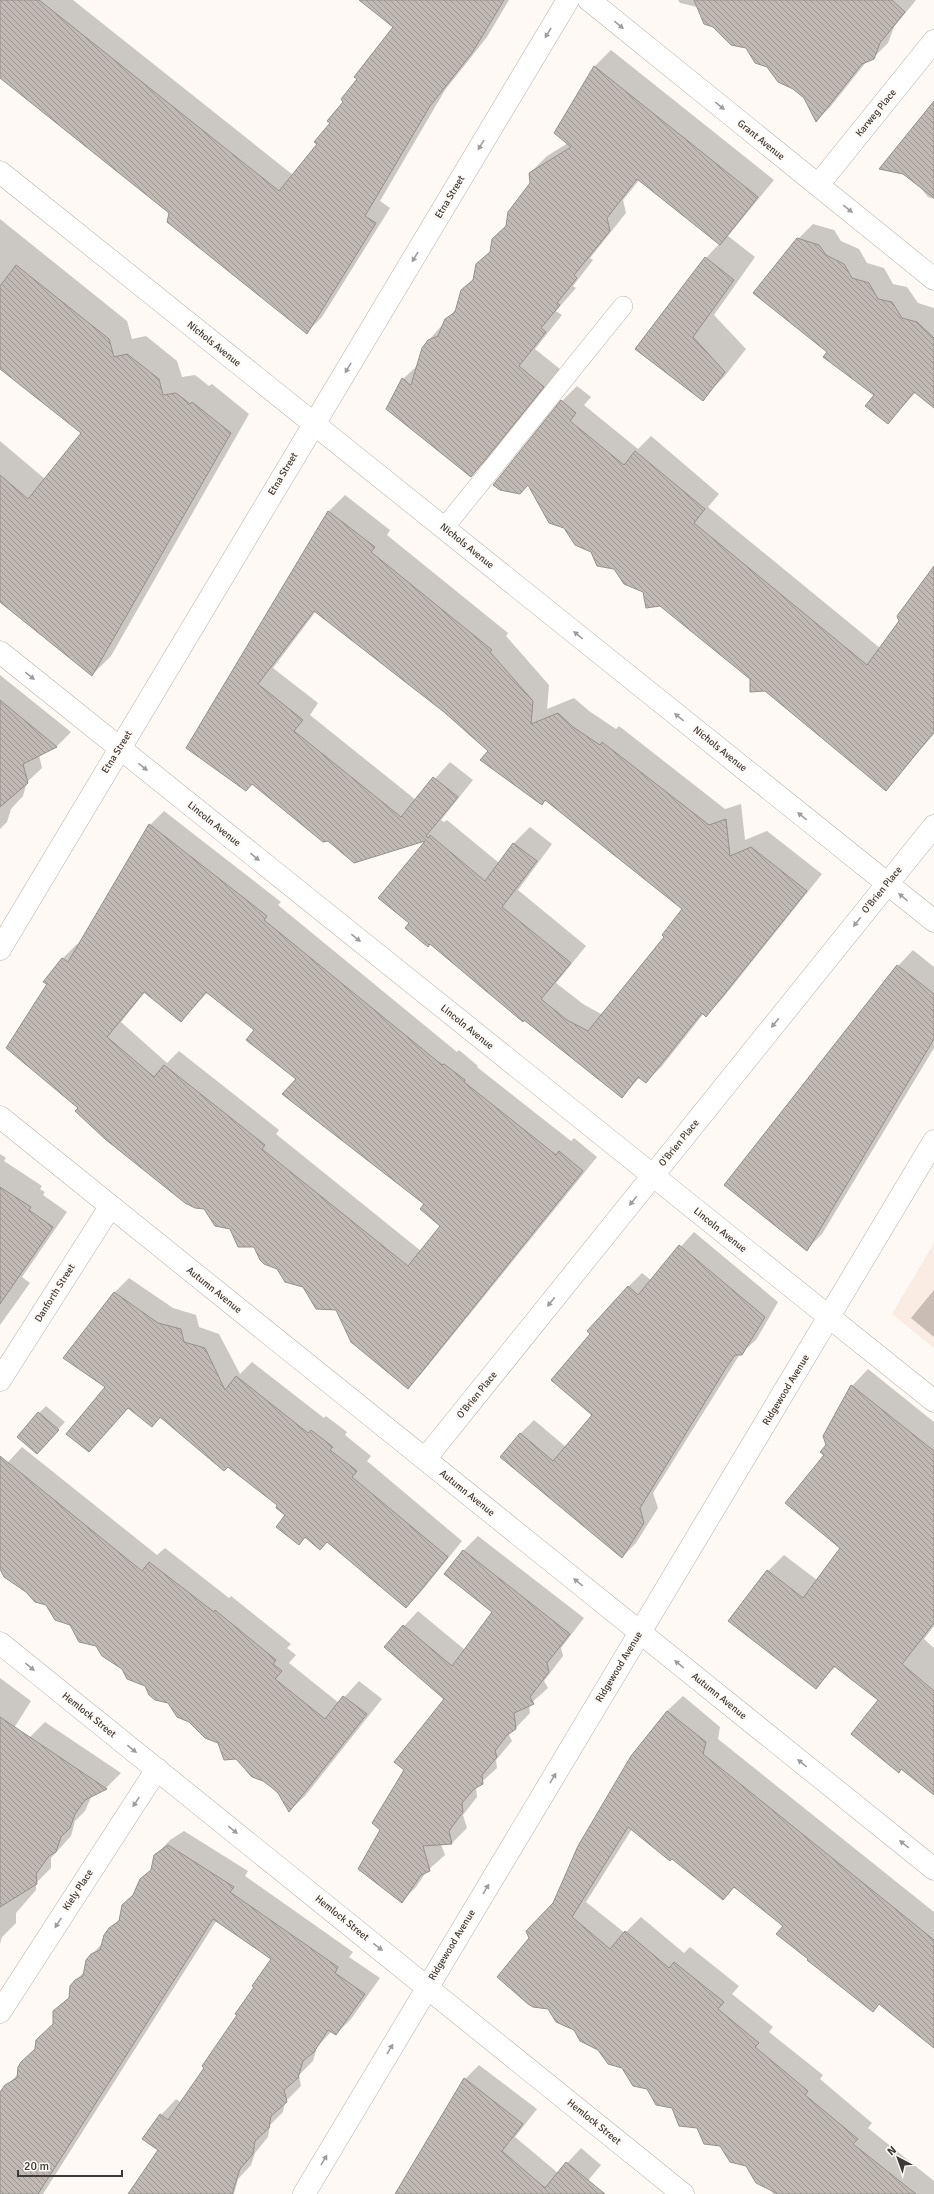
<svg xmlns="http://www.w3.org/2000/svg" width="934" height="2194" font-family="Signika,sans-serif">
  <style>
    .built { fill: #faece2 }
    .shadow { fill: #0003; fill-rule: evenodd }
    .building { fill: url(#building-back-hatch); stroke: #96908b; fill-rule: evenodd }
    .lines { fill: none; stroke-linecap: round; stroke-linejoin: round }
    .service-casing { stroke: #b7b0ab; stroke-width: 20 }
    .minor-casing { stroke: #b7b0ab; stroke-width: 23 }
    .secondary-casing { stroke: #b7b0ab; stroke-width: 23 }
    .service { stroke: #fff; stroke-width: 19 }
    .minor { stroke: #fff; stroke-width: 22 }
    .secondary { stroke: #fff; stroke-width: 22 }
    .oneway { fill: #9e9c9c }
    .labels { text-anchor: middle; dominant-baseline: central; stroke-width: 3.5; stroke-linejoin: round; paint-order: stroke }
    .street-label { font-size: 10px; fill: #3d3a38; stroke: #fef9f4 }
  </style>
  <defs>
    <pattern id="building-back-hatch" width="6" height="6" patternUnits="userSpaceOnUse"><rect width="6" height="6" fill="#c0b9b4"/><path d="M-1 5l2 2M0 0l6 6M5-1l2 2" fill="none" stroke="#9d9793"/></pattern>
  </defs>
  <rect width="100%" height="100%" fill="#fef9f4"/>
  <path class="built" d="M934,1243V1348L892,1314Z"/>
  <path class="shadow" d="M0,0H73L293,175L318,144L358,79L394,27L361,0H509L487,37L445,90L380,201L390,208L322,317L307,332L0,65Z
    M678,0H916L894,27L888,43L873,58L867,61L831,106L817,120L805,97L746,47L702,19L697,7L680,3Z
    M611,50L774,180L728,236L755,257L714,315L746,349L724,377L702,399L636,348L706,258L720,243L640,179L623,200L626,213L590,258L593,260L573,286L576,288L556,311L562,315L535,349L560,369L488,459L471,475L387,409L403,379L419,364L429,340L457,308L462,291L474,278L477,265L491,251L531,183L530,173L547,156L568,143L594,67ZM407,381L416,388L407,383Z
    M934,103V199L928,197L919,186Z
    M0,219L127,321L132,339L146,336L177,361L182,377L195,375L209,386L212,384L249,414L111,656L92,675L0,600V441L45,479L82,433L0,351Z
    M813,224L834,230L841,241L859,249L867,263L884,268L893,284L907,287L918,303L934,308V407L916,392L888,423L875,395L829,352L798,239Z
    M577,386L591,397L584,405L638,449L651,436L719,494L708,507L880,648L934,572V734L886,789L644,591L624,583L562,401Z
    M345,495L390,530L387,535L508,633L506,636L549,685L547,709L574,698L589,711L616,729L619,726L725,809L741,804L745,840L767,831L822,874L722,999L706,1015L704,1013L662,1066L646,1082L640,1077L622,1097L410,923L428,839L328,840L253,783L246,790L187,747L329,511ZM316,611L444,712L489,750L542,803L546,800L683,909L665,936L603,1015L583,1004L556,983L586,946L518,890L552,844L530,827L514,843L499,863L447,820L444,822L441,820L473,780L450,762L416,800L310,715L318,703L273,668Z
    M0,675L71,732L57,746L39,755L42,768L27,782L23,796L11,809L7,822L0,829Z
    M164,811L281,902L278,905L457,1052L459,1050L478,1066L477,1067L571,1141L574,1138L597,1157L422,1373L408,1387L336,1309L79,1108L48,984L45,981L63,958L77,944L79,945L150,825ZM145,992L181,1021L208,992L256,1029L297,1078L425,1204L442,1226L421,1251L276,1134L279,1130L179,1051L167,1063L121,1022Z
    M913,950L934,967V1048L822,1234L807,1249L725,1184L898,966Z
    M0,1154L6,1158L4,1161L42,1186L40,1189L45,1192L43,1195L67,1212L22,1277L30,1283L0,1325Z
    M694,1232L778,1302L756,1340L740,1354L653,1493L658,1508L636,1543L622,1557L520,1434L534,1420L566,1447L593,1415L592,1334L628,1287L642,1273L651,1280Z
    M129,1278L173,1308L196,1315L199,1327L219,1334L240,1374L252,1362L324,1418L326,1416L347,1432L345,1435L371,1456L367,1461L462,1541L421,1592L406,1607L327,1541L287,1515L279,1505L161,1417L152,1426L129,1407L88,1451L107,1387L114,1293Z
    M934,1290V1337L911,1318Z
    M868,1369L934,1422V1626L924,1639L934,1648V1794L902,1769L899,1772L879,1700L836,1666L816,1687L768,1571L784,1555L817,1580L842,1548L825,1454L827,1445L824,1436L852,1386Z
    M46,1406L65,1422L44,1445L39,1413Z
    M22,1447L157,1555L165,1548L229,1598L231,1596L291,1644L287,1648L296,1655L289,1663L339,1703L359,1681L382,1699L305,1796L290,1810L279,1792L169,1702L123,1668L47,1605L27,1591L0,1566V1471Z
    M478,1536L584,1618L561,1648L563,1656L544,1681L548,1688L529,1705L530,1713L509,1735L512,1741L496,1760L497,1768L476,1787L477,1797L463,1815L467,1828L452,1843L441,1844L445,1855L427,1871L416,1887L401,1902L382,1830L445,1699L385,1647L418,1611L465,1650L494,1611L463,1551Z
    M0,1678L31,1701L14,1728L0,1741Z
    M683,1696L720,1727L718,1739L934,1912V2047L880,2003L809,1959L784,1926L735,1886L723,1899L672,1858L632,1829L586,1902L625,1933L641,1917L684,1953L690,1947L739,1986L732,1994L773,2027L769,2032L823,2075L820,2079L872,2123L868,2128L934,2181V2194H773L771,2189L753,2179L747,2165L622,2067L530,1938L553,1903L631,1756L667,1711Z
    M45,1722L121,1773L106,1788L92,1795L85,1811L75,1821L71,1836L51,1858V1868L36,1883V1890L16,1913V1923L2,1937L0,1944V1783L30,1737Z
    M184,1831L248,1871L245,1876L353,1952L349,1957L380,1978L351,2019L336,2034L332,2031L317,2047L313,2061L299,2075L301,2086L285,2102L283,2112L270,2125L268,2137L255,2153L251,2165L238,2179L234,2194H129L159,2150L161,2115L176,2099L181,2103L206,2068L272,1959L217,1920L43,2194H0V2106L5,2087L19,2073L54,2024V2012L70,1996L75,1981L85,1971L91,1955L102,1944L109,1929L121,1918L141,1880L152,1869L155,1856L170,1840Z
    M479,2065L537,2109L515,2137L558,2173L581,2148L601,2165L580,2190L584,2194H395L465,2079Z"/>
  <path class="building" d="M0,0H39L279,191L317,144L314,142L330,123L327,121L343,102L341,99L357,79L354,77L393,27L359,0H504L472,53L430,106L365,216L376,223L307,334L167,222L169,213L0,78Z
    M694,0H892L905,12L880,43L874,59L862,64L816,122L804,98L793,89L778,82L767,67L755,63L746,48L731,45L713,27L704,24Z
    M594,66L758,197L720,245L637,179L607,218L610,231L574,275L577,278L557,303L560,305L541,328L546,332L519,366L544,387L471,477L386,409L402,378L411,385L422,348L428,340L438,336L445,319L455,312L461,290L473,280L476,264L490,252L492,239L506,226L508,212L530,183L529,173L571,147L554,133Z
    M934,101V198L903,174L879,169Z
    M797,238L819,245L826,255L844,264L852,278L869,283L878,299L892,302L902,318L917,322L934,338V408L914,392L888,424L865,406L874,395L823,357L827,352L753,293Z
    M705,257L734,280L693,337L725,372L703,401L635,349Z
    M16,265L109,339L114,357L127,354L159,379L163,395L176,393L190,404L192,402L231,433L92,676L0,602V475L28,499L81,433L0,369V286Z
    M561,400L576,413L570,421L624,465L635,451L705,509L694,523L867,665L899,621L897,616L934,566V732L886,791L765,691L750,692V679L660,606L646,608L643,592L624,584L614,569L597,566L591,552L575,545L564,528L549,523L528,485L520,494L500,490L493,485Z
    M328,511L375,547L371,552L492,650L490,652L533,701L531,724L558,713L573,727L600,745L602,742L709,825L726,819L730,856L751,847L807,891L706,1017L702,1013L646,1083L638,1077L622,1098L524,1020L523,1022L430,944L428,947L405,928L409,923L378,898L425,841L354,863L328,841L323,842L252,784L246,791L186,748ZM314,611L444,712L488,751L480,760L542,805L545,800L682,909L662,935L664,937L588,1031L567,1020L541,999L571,963L502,907L537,861L513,843L485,881L430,835L428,838L426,836L458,797L433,777L401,817L294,731L303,720L258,684Z
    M0,700L57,747L23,764L28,783L0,807Z
    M149,824L267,916L264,920L442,1065L444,1064L465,1080L464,1082L556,1155L559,1151L583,1171L408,1389L351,1342L336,1310L316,1309L303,1287L285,1282L277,1269L264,1264L260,1260L254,1247H238L230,1229L215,1226L204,1209L195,1208L185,1203L105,1139L75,1111L78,1108L6,1048L47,984L43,982L62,958L68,962ZM144,992L181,1022L206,992L254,1030L246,1040L296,1079L282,1094L424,1204L420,1209L440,1226L408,1266L262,1149L265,1145L164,1065L154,1077L107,1037Z
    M897,965L934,994V1039L807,1251L724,1185Z
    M0,1187L31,1207L29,1210L53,1227L0,1304Z
    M679,1245L765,1317L742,1355H735L726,1368L640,1508L644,1523L622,1558L500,1457L520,1433L553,1461L592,1415L551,1380L590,1334L587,1331L628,1286L638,1295Z
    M114,1292L158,1323L181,1329L184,1342L205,1348L225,1390L236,1376L308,1433L311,1430L333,1447L330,1450L357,1471L352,1477L448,1557L406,1608L327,1542L320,1550L305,1537L299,1545L276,1527L285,1515L276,1508L277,1505L228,1467L224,1471L160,1417L152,1427L128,1408L89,1452L66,1434L105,1387L63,1358Z
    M851,1385L934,1451V1623L902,1664L934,1691V1795L901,1769L899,1773L851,1734L878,1700L834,1666L816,1689L728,1621L767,1570L803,1598L840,1548L785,1503L824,1455L820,1452L826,1445L823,1436Z
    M38,1412L59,1430L37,1454L17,1437Z
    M0,1456L142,1571L149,1562L214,1612L215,1610L276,1660L273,1664L282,1671L275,1679L325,1719L343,1696L367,1714L289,1812L278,1793L271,1787L263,1781L252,1777L236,1759L224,1760L218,1743L205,1738L189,1722L177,1717L168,1703L155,1700L149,1695L145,1686L127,1679L122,1669L102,1656L96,1646L79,1642L70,1625L55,1620L46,1605L35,1602L26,1592L4,1577L0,1569Z
    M463,1550L570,1634L547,1663L549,1672L530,1697L534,1704L514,1713L516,1729L507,1735L495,1751L497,1757L482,1775L483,1784L474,1789L462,1803L463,1812L449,1831L452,1844L423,1846L430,1871L421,1875L402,1903L358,1869L380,1830L372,1823L404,1770L394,1762L444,1699L384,1647L403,1625L452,1666L492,1612L444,1574Z
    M667,1711L706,1742L703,1754L934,1940V2048L879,2004L873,2012L807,1960L808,1959L776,1934L783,1926L734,1887L723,1900L672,1859L670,1861L628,1827L572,1917L610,1949L625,1931L669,1968L674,1962L724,2002L718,2009L759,2043L755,2047L808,2091L805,2095L858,2139L853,2144L916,2194H778L756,2183L746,2166L730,2162L720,2146L704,2144L697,2128L679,2126L672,2108L656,2105L647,2089L633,2086L622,2068L608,2064L598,2050L580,2041L574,2030L556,2022L548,2009L533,2007L528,2004L497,1977L529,1938L526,1931L553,1903L578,1846L631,1756Z
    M0,1717L107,1789L85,1800L75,1814L70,1828L61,1837L56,1852L49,1856L36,1874L37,1884L0,1907Z
    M168,1845L234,1887L230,1892L338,1967L335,1973L365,1994L336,2035L328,2030L314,2052L303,2061L298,2078L284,2090L287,2102L271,2116L269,2128L255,2141L253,2154L240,2169L232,2194H128L158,2150L142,2139L160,2114L168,2120L204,2068L202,2066L237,2015L235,2014L254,1987L252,1986L271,1959L213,1919L38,2194H0V2092L5,2085L17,2078L18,2067L21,2062L35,2049L36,2040L53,2024V2011L69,1998L70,1986L75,1980L83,1976L86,1960L91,1954L100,1950L104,1935L109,1928L119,1921L122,1905L133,1895L140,1879L151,1870L154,1855Z
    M464,2078L523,2124L502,2151L545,2188L566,2162L605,2194H395Z"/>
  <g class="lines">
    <g class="service-casing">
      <path id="service" d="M444,528L623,306"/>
    </g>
    <g class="minor-casing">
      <path id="minor" d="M589,0L934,279
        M0,172L934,921
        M818,185L934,41
        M0,652L934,1401
        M0,1117L934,1869
        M0,1380L110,1207
        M425,1459L934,826
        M0,1643L683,2194
        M0,2012L157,1769"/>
    </g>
    <g class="secondary-casing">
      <path id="secondary" d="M0,949L568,0
        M304,2194L934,1141"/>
    </g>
    <use href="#service" class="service"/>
    <use href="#minor" class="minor"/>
    <use href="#secondary" class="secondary"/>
  </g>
  <defs><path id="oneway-solid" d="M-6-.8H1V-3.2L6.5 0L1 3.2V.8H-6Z"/></defs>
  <g class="oneway">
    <use href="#oneway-solid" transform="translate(619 25) rotate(39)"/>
    <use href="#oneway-solid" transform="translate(548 33) rotate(121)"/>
    <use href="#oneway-solid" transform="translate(720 106) rotate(39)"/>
    <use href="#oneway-solid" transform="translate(481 145) rotate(121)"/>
    <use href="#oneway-solid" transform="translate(848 209) rotate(39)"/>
    <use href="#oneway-solid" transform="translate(415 257) rotate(121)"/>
    <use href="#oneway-solid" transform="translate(348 368) rotate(121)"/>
    <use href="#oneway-solid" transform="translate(578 635) rotate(-141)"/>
    <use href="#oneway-solid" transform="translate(30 676) rotate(39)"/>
    <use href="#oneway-solid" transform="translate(679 717) rotate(-141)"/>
    <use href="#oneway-solid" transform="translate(143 767) rotate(39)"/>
    <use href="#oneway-solid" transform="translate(802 816) rotate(-141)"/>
    <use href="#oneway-solid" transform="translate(255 857) rotate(39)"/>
    <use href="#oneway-solid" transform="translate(903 897) rotate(-141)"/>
    <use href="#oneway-solid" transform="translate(857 922) rotate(129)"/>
    <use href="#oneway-solid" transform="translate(356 938) rotate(39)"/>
    <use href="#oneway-solid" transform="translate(775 1023) rotate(129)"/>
    <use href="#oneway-solid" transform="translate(633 1201) rotate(129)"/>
    <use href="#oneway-solid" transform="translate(551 1302) rotate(129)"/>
    <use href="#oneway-solid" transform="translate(578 1582) rotate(-141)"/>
    <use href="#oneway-solid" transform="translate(679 1664) rotate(-141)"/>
    <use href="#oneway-solid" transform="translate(30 1667) rotate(39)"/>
    <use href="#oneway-solid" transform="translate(132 1749) rotate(39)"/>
    <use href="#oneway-solid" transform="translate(802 1763) rotate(-141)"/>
    <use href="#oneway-solid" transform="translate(553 1778) rotate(-59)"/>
    <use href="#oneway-solid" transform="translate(136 1802) rotate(123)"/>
    <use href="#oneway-solid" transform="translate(233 1830) rotate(39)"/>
    <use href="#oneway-solid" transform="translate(904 1844) rotate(-141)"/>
    <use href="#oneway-solid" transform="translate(486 1889) rotate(-59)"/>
    <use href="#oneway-solid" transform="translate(58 1923) rotate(123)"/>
    <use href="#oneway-solid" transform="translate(378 1947) rotate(38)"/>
    <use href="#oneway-solid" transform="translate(390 2049) rotate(-59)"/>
    <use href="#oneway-solid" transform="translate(324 2160) rotate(-59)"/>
  </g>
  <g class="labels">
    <g class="street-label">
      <text transform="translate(876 113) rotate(-51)">Karweg Place</text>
      <text transform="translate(761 140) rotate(39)">Grant Avenue</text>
      <text transform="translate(450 197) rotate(-59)">Etna Street</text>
      <text transform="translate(214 344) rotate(39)">Nichols Avenue</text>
      <text transform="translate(283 474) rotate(-59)">Etna Street</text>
      <text transform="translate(467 546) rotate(39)">Nichols Avenue</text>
      <text transform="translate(720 749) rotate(39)">Nichols Avenue</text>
      <text transform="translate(117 752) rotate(-58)">Etna Street</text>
      <text transform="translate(214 824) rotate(39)">Lincoln Avenue</text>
      <text transform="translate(882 890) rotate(-51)">O'Brien Place</text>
      <text transform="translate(467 1027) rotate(39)">Lincoln Avenue</text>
      <text transform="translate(679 1143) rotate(-51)">O'Brien Place</text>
      <text transform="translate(720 1230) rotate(39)">Lincoln Avenue</text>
      <text transform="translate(214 1290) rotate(39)">Autumn Avenue</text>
      <text transform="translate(55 1293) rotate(-58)">Danforth Street</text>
      <text transform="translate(786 1390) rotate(-59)">Ridgewood Avenue</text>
      <text transform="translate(477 1395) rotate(-51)">O'Brien Place</text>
      <text transform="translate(467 1493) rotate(39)">Autumn Avenue</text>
      <text transform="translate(619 1667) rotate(-59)">Ridgewood Avenue</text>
      <text transform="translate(719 1696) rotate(39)">Autumn Avenue</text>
      <text transform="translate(89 1715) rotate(39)">Hemlock Street</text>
      <text transform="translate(78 1890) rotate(-57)">Kiely Place</text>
      <text transform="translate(342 1918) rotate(39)">Hemlock Street</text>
      <text transform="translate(452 1945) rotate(-59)">Ridgewood Avenue</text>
      <text transform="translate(594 2122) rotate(39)">Hemlock Street</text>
    </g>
  </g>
  <g transform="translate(898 2158) rotate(319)" stroke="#fef9f4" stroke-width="3" paint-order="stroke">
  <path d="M0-3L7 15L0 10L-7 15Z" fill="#3d3a38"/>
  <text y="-6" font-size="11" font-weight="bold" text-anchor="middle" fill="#3d3a38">N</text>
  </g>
  <path d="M18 2170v6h104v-6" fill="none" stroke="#3d3a38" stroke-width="2"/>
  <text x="24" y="2170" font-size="12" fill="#3d3a38" stroke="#fef9f4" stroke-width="3" paint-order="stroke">20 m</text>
</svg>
